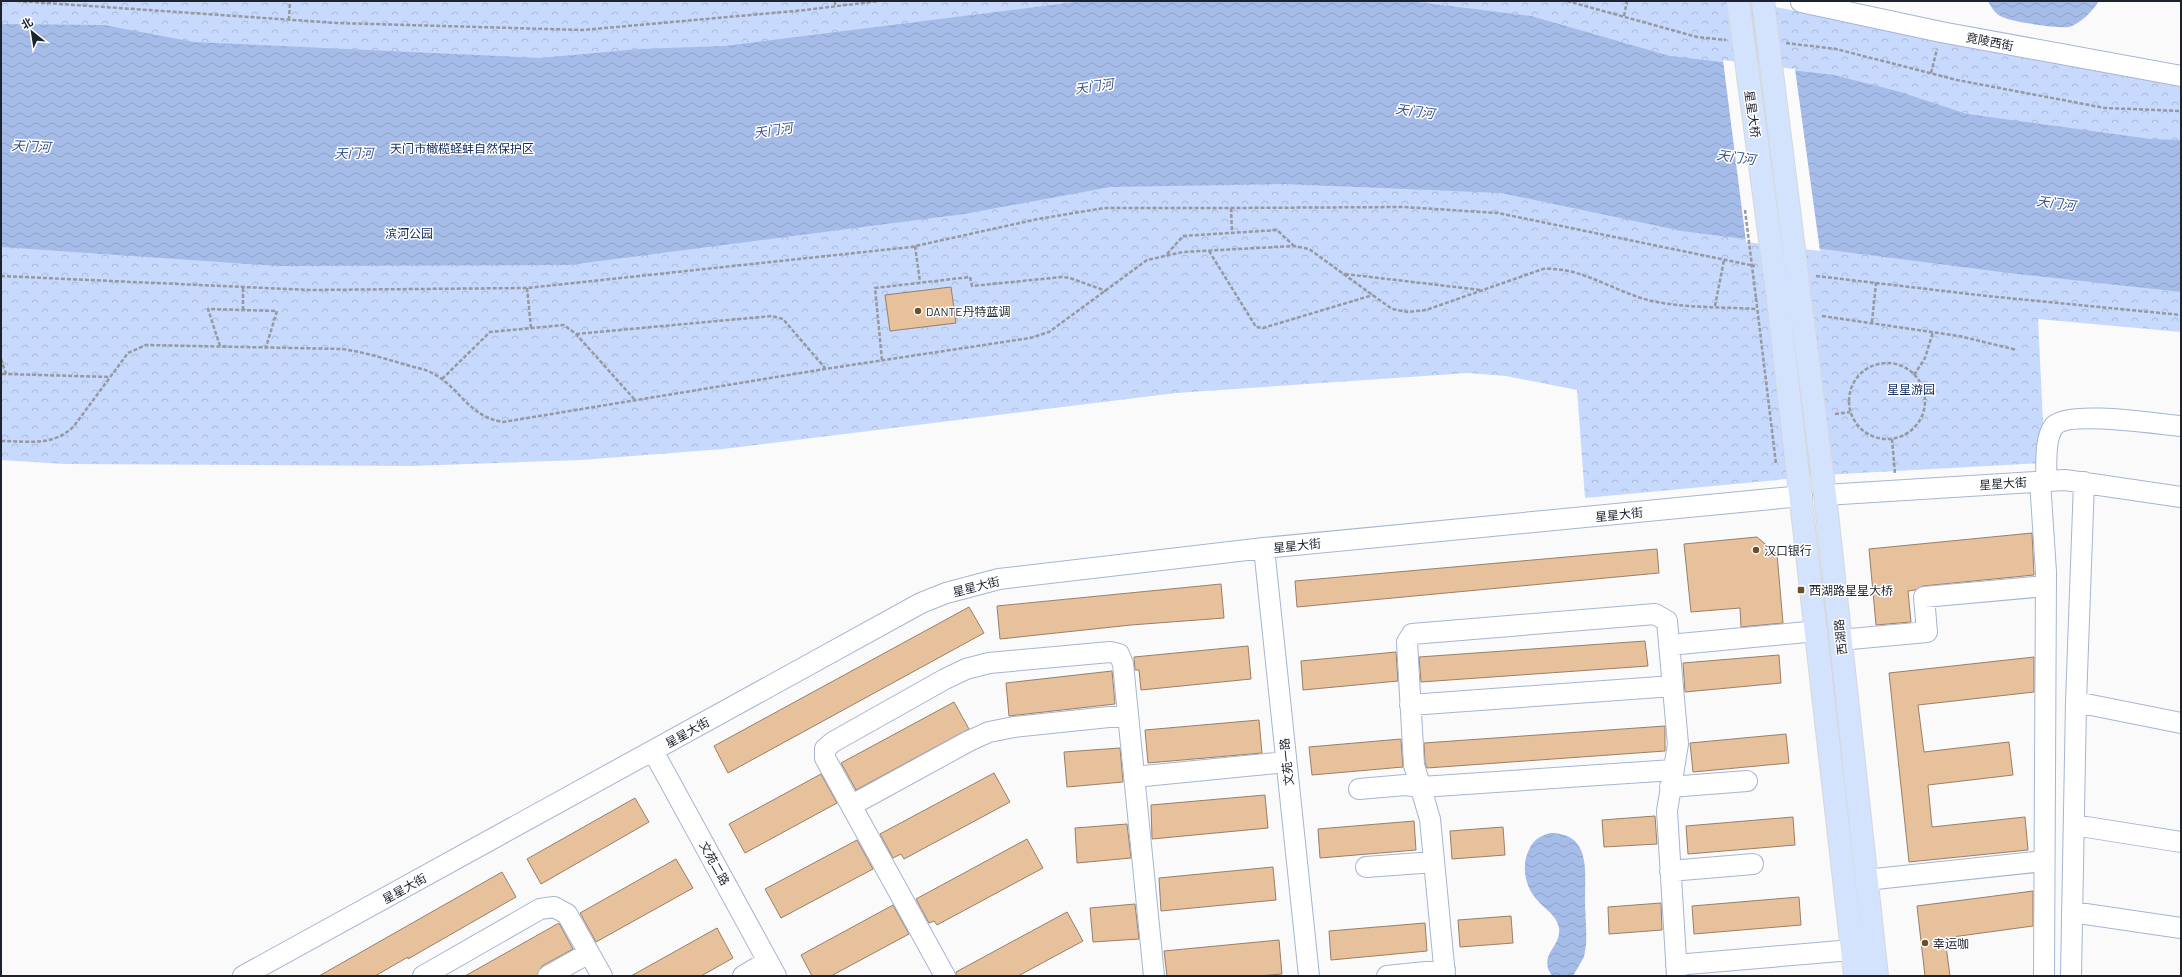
<svg xmlns="http://www.w3.org/2000/svg" width="2182" height="977" font-family="Barlow,'Noto Sans SC',sans-serif">
  <style>
    .park { fill: url(#park-crowns) }
    .water { fill: url(#water-waves) }
    .pier { fill: #fafafa }
    .building { fill: #e7c09c; stroke: #997f67 }
    .lines { fill: none; stroke-linecap: round; stroke-linejoin: round }
    .minor-casing { stroke: #a5b5d4; stroke-width: 22 }
    .major-casing { stroke: #d6d7d9; stroke-width: 24 }
    .path { stroke: #96999e; stroke-width: 2.5; stroke-dasharray: 4 2; stroke-linecap: butt }
    .minor { stroke: #fff; stroke-width: 20 }
    .major { stroke: #d3e2fd; stroke-width: 22 }
    .major-bridge-casing { stroke: #d6d7d9; stroke-width: 24; stroke-linecap: butt }
    .path-bridge { stroke: #96999e; stroke-width: 2.5; stroke-dasharray: 4 2; stroke-linecap: butt }
    .major-bridge { stroke: #d3e2fd; stroke-width: 22 }
    .poi-dot { fill: #714d27; stroke: #fff; stroke-width: 1.5 }
    .labels { text-anchor: middle; dominant-baseline: central; stroke-width: 3; stroke-linejoin: round; paint-order: stroke }
    .street-label { font-size: 12px; fill: #1c222e; stroke: #fff }
    .park-label { font-size: 12px; fill: #132b5e; stroke: #fff }
    .poi-label { font-size: 12px; fill: #1c222e; stroke: #fff; text-anchor: start }
    .water-label { font-size: 13px; font-style: italic; fill: #38538a; stroke: #fff }
  </style>
  <defs>
    <pattern id="park-crowns" width="20" height="18" patternUnits="userSpaceOnUse"><rect width="20" height="18" fill="#c7d9fc"/><path d="M2 6a3 3 0 1 1 6 0M12 15a3 3 0 1 1 6 0" fill="none" stroke="#aabad8"/></pattern>
    <pattern id="water-waves" width="16" height="10" patternUnits="userSpaceOnUse"><rect width="16" height="10" fill="#a6bce8"/><path d="M0 5q4-4 8 0t8 0" fill="none" stroke="#8ea1c7"/></pattern>
  </defs>
  <rect width="100%" height="100%" fill="#fafafa"/>
  <path class="park" d="M1,1H1745L2181,87V332L2038,319L2045,463L1840,474L1585,498L1577,390L1506,376L1468,373L1176,393L723,449L581,460L412,466L65,464L1,460Z"/>
  <path class="water" d="M1083,1H1410L1531,16L1670,56L1834,75L1897,91L1967,114L2151,139L2181,140V292L2009,273L1682,231L1501,193L1285,184L1110,187L964,214L569,265L278,266L1,247V24L104,25L194,42L540,58L639,49L725,46Z
    M1988,1H2099C2093,11 2080,24 2069,27C2061,29 2013,22 2005,18C1996,15 1992,9 1988,1Z
    M1550,833C1591,833 1585,870 1585,899C1585,914 1587,930 1586,945L1584,957L1573,976H1552C1537,954 1562,947 1559,928C1557,916 1545,909 1538,901C1526,889 1521,868 1528,852C1532,841 1539,836 1550,833Z"/>
  <path class="pier" d="M1723,60L1795,69L1820,251L1746,242Z"/>
  <path class="building" d="M951,287L956,323L890,331L885,295Z
    M2032,533L2034,575L1923,586L1915,590L1908,591L1911,622L1876,625L1869,549Z
    M1757,537L1777,554L1783,623L1741,627L1740,608L1691,612L1684,544Z
    M1657,549L1659,573L1297,607L1295,581Z
    M1221,584L1224,618L1131,625L1000,639L997,606Z
    M969,607L984,633L728,773L714,746Z
    M1645,641L1648,666L1421,682L1419,657Z
    M1248,646L1251,679L1141,690L1139,670H1135L1134,657Z
    M1396,652L1398,681L1303,690L1301,661Z
    M1779,655L1781,683L1685,692L1683,663Z
    M2034,657V692L1918,705L1924,752L2009,742L2013,775L1928,785L1932,827L2025,817L2028,850L1909,862L1889,673Z
    M1112,671L1115,704L1009,716L1006,683Z
    M954,702L969,729L856,790L841,763Z
    M1259,720L1262,753L1148,763L1145,730Z
    M1665,726V751L1427,768L1425,763L1424,743Z
    M1786,734L1789,763L1693,772L1690,743Z
    M1401,739L1403,767L1312,775L1309,747Z
    M1120,748L1123,782L1067,787L1064,752Z
    M994,773L1010,802L904,859L901,854L893,858L880,834Z
    M821,774L837,803L745,853L729,824Z
    M1265,795L1268,828L1152,839L1151,805Z
    M635,798L649,822L541,884L527,859Z
    M1655,816L1657,844L1604,847L1602,820Z
    M1793,817L1795,845L1688,854L1686,826Z
    M1414,821L1416,850L1320,858L1318,829Z
    M1127,824L1131,858L1077,863L1075,828Z
    M1503,827L1505,855L1452,859L1450,831Z
    M1027,839L1043,868L937,925L934,921L929,923L916,899Z
    M857,840L873,869L781,918L765,889Z
    M676,859L693,888L596,942L580,913Z
    M1273,867L1276,900L1161,911L1159,878Z
    M502,872L516,897L408,959V957L375,976H319Z
    M2033,891V926L1945,938L1950,976H1925L1917,906Z
    M1799,897L1801,925L1694,934L1692,906Z
    M1661,903L1662,930L1609,934L1608,907Z
    M1135,904L1139,939L1093,942L1090,908Z
    M893,905L909,934L831,976H812L801,955Z
    M1067,912L1083,941L1018,976H956V972Z
    M1511,916L1513,943L1460,947L1458,920Z
    M559,923L573,949L542,966L537,976H465Z
    M1425,923L1427,951L1331,960L1329,931Z
    M717,928L733,958L701,976H631Z
    M1279,940L1282,974L1258,976H1167L1164,951Z"/>
  <g class="lines">
    <g class="minor-casing">
      <path id="minor" d="M1801,2L1941,32L2181,76
        M2046,480C2047,465 2044,439 2054,426C2069,410 2157,424 2181,426
        M2040,481L2046,572L2044,976
        M1825,495L2065,480L2181,497
        M1264,548L1309,976
        M1840,640L1927,632L1924,597L2046,586
        M1669,645L1817,631
        M2076,702L2181,723
        M1410,705L1673,686
        M653,751L776,976
        M1134,777L1286,762
        M1670,787L1747,781
        M1359,789L1405,785L1421,787L1673,770
        M852,805L969,741L989,732L1014,727L1128,715
        M2074,825L2181,842
        M1366,867L1434,862
        M1670,871L1753,864
        M1866,880L2044,861
        M2072,912L2181,928
        M1676,965L1852,950
        M243,976L921,603L946,593L999,579L1264,548L1802,496
        M423,976L540,909L554,907L567,914L602,976
        M548,976L589,953
        M743,976L768,961
        M945,976L825,758V749L833,742L945,679L966,669L989,663L1110,652L1119,654L1123,664L1154,976
        M1387,976L1445,970
        M1445,976L1430,819L1414,765L1407,642L1412,634L1655,614L1667,621L1678,744L1667,811L1677,976
        M2071,976L2076,702L2084,482"/>
    </g>
    <g class="major-casing">
      <path id="major" d="M1800,298L1825,495L1877,976
        M1778,299L1855,976"/>
    </g>
    <path class="path" d="M17,1L337,23L583,30L806,10L878,1
      M835,1V7
      M1567,1L1697,37L1726,40
      M1624,16L1627,1
      M289,20L290,1
      M1786,43L1836,49L1957,80L2105,108L2181,111
      M1931,73L1937,49
      M1231,208L1232,232
      M915,246L920,282
      M1209,251L1256,327L1263,328L1373,295
      M1167,254L1183,236L1277,230L1294,246
      M1345,274L1481,290
      M1,276L310,290L527,288L911,247L1038,219L1104,208H1231L1403,207L1498,213L1755,266
      M1816,276L1987,296L2181,315
      M527,288L531,328
      M1756,298L1776,464
      M1715,306L1724,260
      M243,310V287
      M1822,316L1959,336L2017,350
      M1872,322L1876,283
      M576,334L772,316L783,319L825,368
      M220,346L208,309L277,311L266,347
      M1,359L6,374L110,377
      M882,360L875,288L970,277L972,286L1062,277L1070,278L1106,291
      M1849 401a38 38 0 1 1 76 0a38 38 0 1 1-76 0Z
      M1,374H6
      M1914,375L1925,358L1933,332
      M442,379L490,332L564,325L576,334L635,400
      M1835,414L1850,412
      M1892,439L1895,474
      M1,441C29,441 53,447 74,426L128,353L146,345L342,349C364,352 386,359 407,365C416,368 426,369 434,374C462,390 468,416 503,422L825,369L1030,338L1049,332L1147,260L1183,252L1294,246L1309,249L1392,309L1408,312L1426,310L1543,269C1583,266 1618,295 1657,302C1688,308 1725,307 1757,309"/>
    <use href="#minor" class="minor"/>
    <use href="#major" class="major"/>
    <g class="major-bridge-casing">
      <path id="major-bridge" d="M1738,1L1778,299
        M1763,1L1800,298"/>
    </g>
    <path class="path-bridge" d="M1745,210L1756,298"/>
    <use href="#major-bridge" class="major-bridge"/>
  </g>
  <g class="poi-dot">
    <circle cx="918" cy="311" r="4"/>
    <circle cx="1756" cy="550" r="4"/>
    <rect x="1797" y="586" width="8" height="8" rx="2"/>
    <circle cx="1925" cy="943" r="4"/>
  </g>
  <g class="labels">
    <g class="street-label">
      <text transform="translate(1990 41) rotate(11)">竟陵西街</text>
      <text transform="translate(1753 114) rotate(82)">星星大桥</text>
      <text transform="translate(2003 483) rotate(-4)">星星大街</text>
      <text transform="translate(1619 514) rotate(-6)">星星大街</text>
      <text transform="translate(1297 545) rotate(-6)">星星大街</text>
      <text transform="translate(976 586) rotate(-14)">星星大街</text>
      <text transform="translate(1840 637) rotate(-96)">西湖路</text>
      <text transform="translate(687 732) rotate(-29)">星星大街</text>
      <text transform="translate(1286 762) rotate(-96)">文苑一路</text>
      <text transform="translate(715 863) rotate(61)">文苑二路</text>
      <text transform="translate(404 888) rotate(-29)">星星大街</text>
    </g>
    <g class="park-label">
      <text x="462" y="148">天门市橄榄蛏蚌自然保护区</text>
      <text x="409" y="233">滨河公园</text>
      <text x="1911" y="389">星星游园</text>
    </g>
    <g class="poi-label">
      <text x="926" y="311">DANTE丹特蓝调</text>
      <text x="1764" y="550">汉口银行</text>
      <text x="1809" y="590">西湖路星星大桥</text>
      <text x="1933" y="943">幸运咖</text>
    </g>
    <g class="water-label">
      <text transform="translate(1094 86) rotate(-8)">天门河</text>
      <text transform="translate(1415 111) rotate(8)">天门河</text>
      <text transform="translate(773 130) rotate(-8)">天门河</text>
      <text transform="translate(31 146) rotate(3)">天门河</text>
      <text transform="translate(354 153) rotate(-1)">天门河</text>
      <text transform="translate(1736 157) rotate(8)">天门河</text>
      <text transform="translate(2056 203) rotate(8)">天门河</text>
    </g>
  </g>
  <rect width="2182" height="977" fill="none" stroke="#1c222e" stroke-width="4"/>
  <g transform="translate(32 32) rotate(330)" stroke="#ffffff" stroke-width="3" paint-order="stroke">
  <path d="M0-3L7 15L0 10L-7 15Z" fill="#1c222e"/>
  <text y="-6" font-size="11" font-weight="bold" text-anchor="middle" fill="#1c222e">北</text>
  </g>
</svg>
